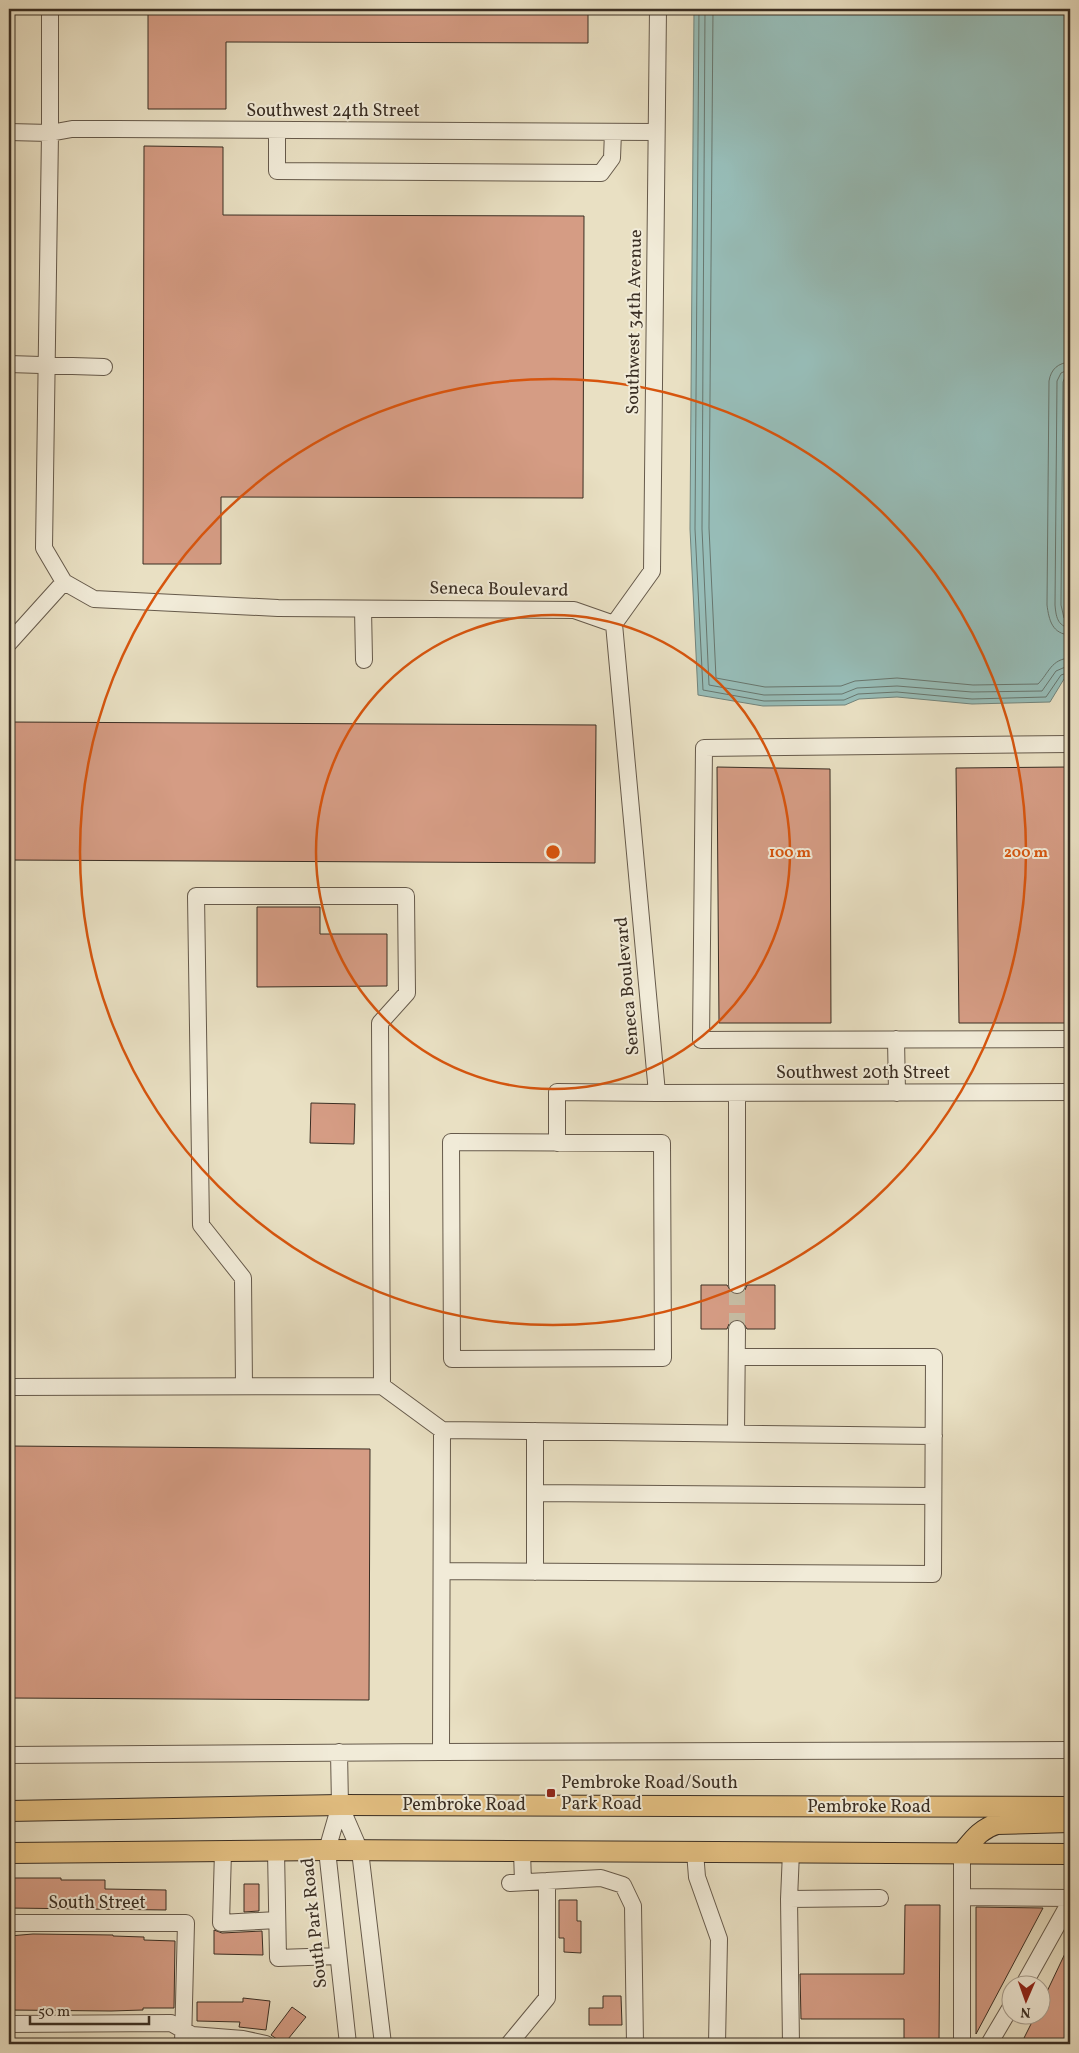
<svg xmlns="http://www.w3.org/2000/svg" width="1079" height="2053" font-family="Vollkorn,serif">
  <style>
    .water { fill: #97bdb8; stroke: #72847c }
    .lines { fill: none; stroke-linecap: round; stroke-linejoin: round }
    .shore { stroke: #68766e; stroke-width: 1 }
    .building { fill: #d59c84; stroke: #3a2e23 }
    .minor-tunnel { stroke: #c6bca3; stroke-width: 16; stroke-dasharray: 16 8; stroke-linecap: butt }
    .minor-casing { stroke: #665a4b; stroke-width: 18 }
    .major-casing { stroke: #3a2e23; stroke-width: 22 }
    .minor { stroke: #f1ebd8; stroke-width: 16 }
    .major { stroke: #e4c082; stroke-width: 20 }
    .ring { fill: none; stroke: #d7550e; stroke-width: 2.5 }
    .poi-dot { fill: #8f2418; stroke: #f1ebd8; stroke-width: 2 }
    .labels { text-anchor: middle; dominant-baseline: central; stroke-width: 4; stroke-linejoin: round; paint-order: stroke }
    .street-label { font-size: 18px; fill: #3a2e23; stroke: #f1ebd8 }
    .poi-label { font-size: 18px; fill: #3a2e23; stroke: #f1ebd8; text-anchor: start }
    .centre { fill: #d7550e; stroke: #f1ebd8; stroke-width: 2.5 }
    .ring-label { font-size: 15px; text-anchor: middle; font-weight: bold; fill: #d7550e; stroke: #f1ebd8; stroke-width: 4; stroke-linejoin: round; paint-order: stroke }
  </style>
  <rect width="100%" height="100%" fill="#e9e0c3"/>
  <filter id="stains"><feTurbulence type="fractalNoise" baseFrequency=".004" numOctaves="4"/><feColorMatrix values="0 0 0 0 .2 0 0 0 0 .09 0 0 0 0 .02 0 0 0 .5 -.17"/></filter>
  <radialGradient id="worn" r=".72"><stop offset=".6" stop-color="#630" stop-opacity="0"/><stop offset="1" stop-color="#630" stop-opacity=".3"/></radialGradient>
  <path class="water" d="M694,9H1070L1066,605L1070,630V676L1064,679L1050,702L972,704L897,697L859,699L845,705L763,706L698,695L690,529Z"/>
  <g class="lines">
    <path class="shore" d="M699,9L695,529L703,690L764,701L844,700L858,694L897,692L972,699L1046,697L1061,675L1070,672
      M705,9L702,529L709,685L764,695L842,694L857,688L897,686L972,692L1042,691L1056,671L1070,665
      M713,9L709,528L716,678L765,687L841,686L855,681L897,678L973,685L1038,684C1049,673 1051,659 1070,658
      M1070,362C1058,363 1051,369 1049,381L1047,605C1049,620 1052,634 1070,635
      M1070,369L1061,373L1057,381L1055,605C1056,616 1057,626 1070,628
      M1070,376L1065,377L1063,382L1061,605L1064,618L1070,621"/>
  </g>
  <path class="building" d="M148,9H588V43L226,42V109H148Z
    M144,146L223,147V215L584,216L583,498L221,497V564H143Z
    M9,722L596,725L595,863L9,860Z
    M717,767L830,769L831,1023H719Z
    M1069,767V1023H959L956,768Z
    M257,907H320V934H387V986L257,987Z
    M311,1103L355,1104L354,1144L310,1143Z
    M701,1285H727L732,1293L737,1295L745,1290L747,1285H775V1329H747L742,1321L737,1319L729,1324L727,1329H701Z
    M9,1446L370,1449L369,1700L9,1698Z
    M9,1878H61V1880H105V1889L166,1890V1910L9,1908Z
    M244,1884H259V1911L244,1912Z
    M559,1900H577V1921H581V1953L564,1952V1938H559Z
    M905,1905H940L939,2044H904V2019H801L800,1974H904Z
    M976,1907L1043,1908L976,2034Z
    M214,1930L222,1933L262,1931L263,1955L214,1954Z
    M33,1934L113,1935V1936L144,1937V1940L175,1941L174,2008H143V2010L111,2011L9,2010V1936Z
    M1070,1943V2034L1065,2044H1021L1035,2016H1042V2002Z
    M603,1996H621L622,2025H589V2008H603Z
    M243,1998L270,2001L266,2030L239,2027L240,2022L197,2021V2002H243Z
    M292,2007L306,2017L284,2044L271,2035Z"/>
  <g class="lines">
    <path class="minor-tunnel" d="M737,1329V1285"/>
    <g class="minor-casing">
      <path id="minor" d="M50,9V133L44,548L64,582L94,599L278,608L574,610L614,624L657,1093
        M277,130V171L601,173L612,158L613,132
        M9,132L50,133L72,129H115L656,132
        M9,364L104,367
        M363,609L364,660
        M614,624L652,571L658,9
        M9,643L64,582
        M1070,744L704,748L701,1040L1070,1039
        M896,1039L897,1093
        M451,1142L662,1143L663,1358L452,1359Z
        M557,1143V1092L657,1093L1070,1092
        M737,1285V1093
        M244,1386L243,1278L201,1225L196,896H406L407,993L380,1023L382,1386
        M9,1387L382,1386L442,1430L934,1436
        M736,1433L737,1329
        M535,1493L933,1496
        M443,1571L933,1574L934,1357H737
        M535,1572V1431
        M339,1752L340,1805L327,1850L348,2044
        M441,1752L1070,1750
        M9,1755L441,1752L442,1430
        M340,1805L360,1851L383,2044
        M223,1851L221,1923L277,1920
        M276,1851L278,1958L338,1956
        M522,1852L523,1882
        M695,1852L697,1877L719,1939L717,2044
        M547,1881L601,1878L623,1885L633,1906L635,2044
        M962,1897L1070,1898
        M789,1899L791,1852
        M9,1923H186L183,2044
        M1023,1986L1070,1902
        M9,2024L171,2023L192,2035L243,2039L266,2044
        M509,2044L547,1998V1881L510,1883
        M791,2044L789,1899L880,1898
        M962,2044V1853
        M989,2044L1012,2005"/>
    </g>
    <g class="major-casing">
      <path id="major" d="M9,1811L340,1805L1070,1807
        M9,1853L327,1850L1070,1854
        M962,1853C973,1840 980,1829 997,1824L1070,1822"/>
    </g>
    <use href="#minor" class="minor"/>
    <use href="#major" class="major"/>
  </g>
  <g class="ring">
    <circle cx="553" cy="852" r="237"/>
    <circle cx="553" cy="852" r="473"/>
  </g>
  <rect class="poi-dot" x="546" y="1788" width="10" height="10" rx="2.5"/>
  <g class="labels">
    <g class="street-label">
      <text x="333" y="111">Southwest 24th Street</text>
      <text transform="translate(635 322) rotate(-89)">Southwest 34th Avenue</text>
      <text transform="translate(499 590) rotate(1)">Seneca Boulevard</text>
      <text transform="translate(628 986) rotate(-95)">Seneca Boulevard</text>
      <text x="863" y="1073">Southwest 20th Street</text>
      <text x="464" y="1805">Pembroke Road</text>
      <text x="869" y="1807">Pembroke Road</text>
      <text x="97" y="1903">South Street</text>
      <text transform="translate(315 1923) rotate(-96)">South Park Road</text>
    </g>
    <g class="poi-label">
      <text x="561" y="1783">Pembroke Road/South<tspan x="561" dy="21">Park Road</tspan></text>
    </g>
  </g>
  <circle cx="553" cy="852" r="8" class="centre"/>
  <g class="ring-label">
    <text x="790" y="857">100 m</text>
    <text x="1026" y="857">200 m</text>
  </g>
  <rect width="1079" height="2053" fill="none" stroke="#e9e0c3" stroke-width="30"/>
  <rect x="10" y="10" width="1059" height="2033" fill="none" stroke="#3a2e23" stroke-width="2.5"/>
  <rect x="15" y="15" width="1049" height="2023" fill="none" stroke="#3a2e23"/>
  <g transform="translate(1026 2000) rotate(182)"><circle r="24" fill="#f1ebd8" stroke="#a89f90"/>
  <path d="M0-4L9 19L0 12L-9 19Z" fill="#8f2418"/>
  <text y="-8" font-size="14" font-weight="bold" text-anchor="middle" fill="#3a2e23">N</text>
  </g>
  <path d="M30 2016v8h119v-8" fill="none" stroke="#3a2e23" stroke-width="2.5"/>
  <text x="38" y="2016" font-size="15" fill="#3a2e23" stroke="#f1ebd8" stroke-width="4" paint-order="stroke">50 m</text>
  <rect width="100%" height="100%" filter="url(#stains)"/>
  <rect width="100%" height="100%" fill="url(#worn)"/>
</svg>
